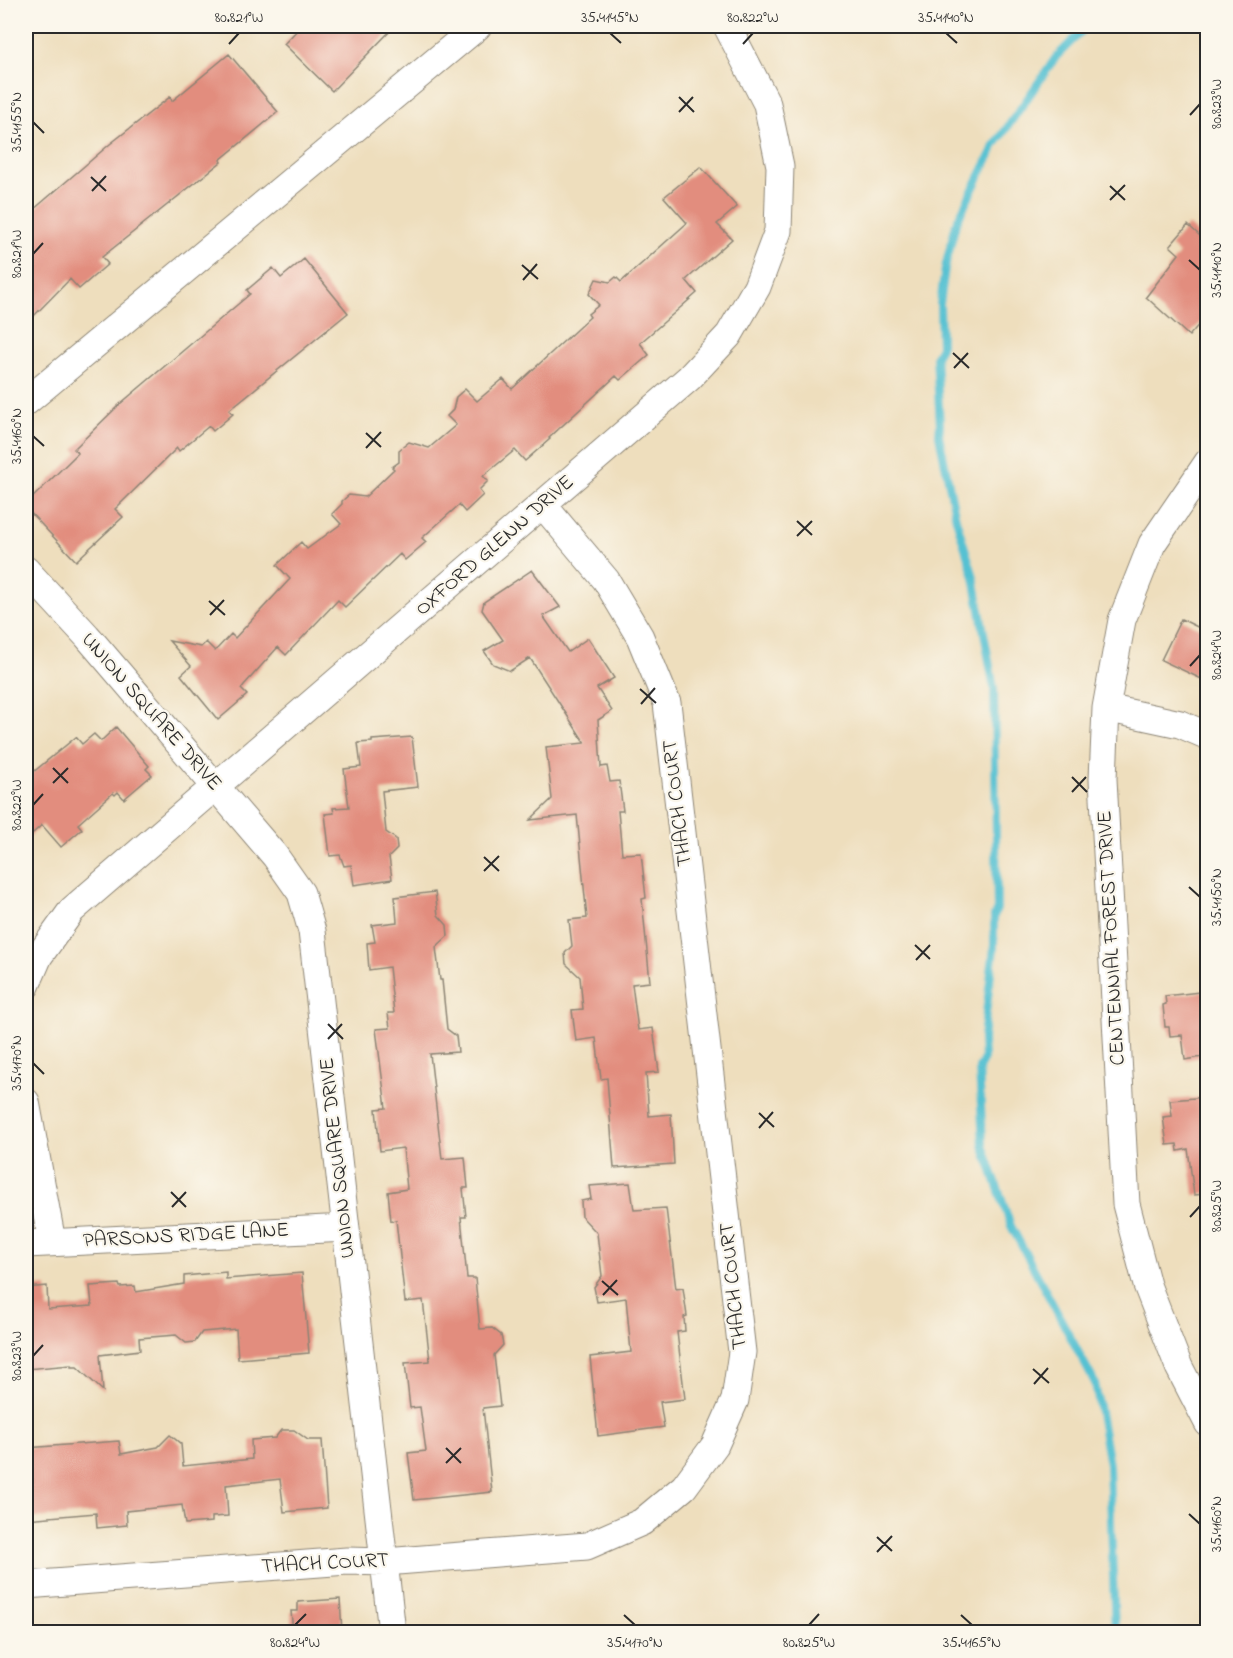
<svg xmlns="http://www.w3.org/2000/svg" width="1233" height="1658" font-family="'Indie Flower',sans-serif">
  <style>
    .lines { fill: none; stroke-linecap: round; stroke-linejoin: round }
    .stream { stroke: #57c1d2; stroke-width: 8 }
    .building { fill: #e28d7e }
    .minor-casing { stroke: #8c8474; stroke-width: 29 }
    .minor { stroke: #fff; stroke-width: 27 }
    .ticks { fill: none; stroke: #2b2b2b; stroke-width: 2 }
    .labels { text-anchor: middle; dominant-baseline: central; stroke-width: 4.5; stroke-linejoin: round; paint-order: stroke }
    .street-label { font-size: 21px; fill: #2b2b2b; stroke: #fbf7ec }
    .neatline { fill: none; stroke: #2b2b2b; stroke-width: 2 }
    .ticks-label { font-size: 15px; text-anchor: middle; fill: #2b2b2b }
  </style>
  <rect width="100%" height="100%" fill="#fbf7ec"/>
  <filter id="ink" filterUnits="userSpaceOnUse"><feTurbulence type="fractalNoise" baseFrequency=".0167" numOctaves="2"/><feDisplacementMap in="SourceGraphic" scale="12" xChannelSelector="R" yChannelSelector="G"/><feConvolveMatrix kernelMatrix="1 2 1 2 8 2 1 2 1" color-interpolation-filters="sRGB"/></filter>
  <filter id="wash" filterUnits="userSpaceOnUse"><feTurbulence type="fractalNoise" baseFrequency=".008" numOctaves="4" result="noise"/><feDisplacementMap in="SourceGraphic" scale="24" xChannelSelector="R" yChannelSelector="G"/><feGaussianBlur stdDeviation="1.35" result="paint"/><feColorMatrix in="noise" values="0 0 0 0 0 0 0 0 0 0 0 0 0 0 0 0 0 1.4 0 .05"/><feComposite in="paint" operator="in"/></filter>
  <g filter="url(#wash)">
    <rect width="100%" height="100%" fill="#eedebd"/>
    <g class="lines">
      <path class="stream" d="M1087,26L1056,57L995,145L956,223L945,268L940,304L941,347L936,356L940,425L939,435L956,519L974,577L994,689L997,909L994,916V948L983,1038L984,1059L979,1068L983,1145L1011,1226L1095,1383L1109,1465L1115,1632"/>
    </g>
    <g id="blocks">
      <path class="building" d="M301,26H395L332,91L284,44Z
        M229,54L278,112L220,160L221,162L102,257L108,264L79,289L70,279L26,324V216L110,144L170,97L172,101Z
        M701,167L737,207L717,224L732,239L686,280L697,293L640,343L649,355L620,380L616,376L549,438L550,439L525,461L515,450L483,476L488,481L479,490L483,495L465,512L459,505L422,538L426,542L405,560L400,554L345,607L338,600L286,655L278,647L244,685L241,689L247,695L218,720L181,675L191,666L169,641L201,647L206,642L215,651L231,634L235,638L290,579L277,565L301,542L307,549L341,524L332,514L342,504V501L349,495L365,497L394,469L392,467L399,462V450L409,442L429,448L456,425L447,416L453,410L456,397L465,389L477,401L503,379L512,389L590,317L588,314L599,305L589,294L596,279L610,282L616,277L621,282L687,223L664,197Z
        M1188,225L1208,243V314L1189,336L1146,297L1179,254L1170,246Z
        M304,259L348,313L229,410L233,414L213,431L209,426L179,451L177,448L115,509L123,517L76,561L26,508V504L78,453L74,449L120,404L250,294L247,290L273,268L281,278Z
        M532,570L560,607L543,616L568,652L588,638L614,678L597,688L612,711L598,720L601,767L607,766L610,782L619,781L623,811H618L622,854L641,853L646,898L642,899L650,982L632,984L638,1030L653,1028L659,1072L646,1073L649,1116L671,1114L674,1164L614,1168L607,1078L601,1079L596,1038L576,1041L572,1010L583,1009L580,977L566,964L565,953L572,946L569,920L587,918L577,815L530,820L552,799L546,747L585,743L530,658L510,671L493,664L484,651L503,640L482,610L484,602Z
        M1181,619L1208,632V682L1161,660Z
        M116,727L149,766L146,769L152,775L124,799L118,792L115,795L113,793L78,824L82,829L61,847L42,825L26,839V778L76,737L82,744L94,734L101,741Z
        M412,737L418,787L382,791L386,832L396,839L397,849L389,857L392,879L354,885L351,865L344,866L340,855L330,856L325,814L334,813L333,808L349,807L344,769L361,767L358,743L372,742V740Z
        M435,892L438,915L447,925L448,936L436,947L440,980H442L447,1029L456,1036L458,1052L430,1054L442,1159L465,1157L468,1188H463L466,1217H461L467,1278H475L480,1329L492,1328L501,1335L503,1345L494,1355L500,1406L483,1408L492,1492L414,1500L408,1453L426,1451L420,1407L410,1408L405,1363L430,1361L423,1300L405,1302L396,1220L391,1221L388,1192L407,1189L403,1148L380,1151L376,1109L386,1108L376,1029L390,1028L388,1013H394L389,967L369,970L367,943L375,942L372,925L397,922L395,897Z
        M1208,991V1056L1185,1060L1182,1035L1170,1036L1169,1027H1165L1163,1005L1166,1004L1165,996Z
        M1208,1097V1194L1194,1195L1188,1149L1178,1151L1177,1144L1167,1145L1163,1117L1172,1116L1170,1100Z
        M630,1183L634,1210L666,1208L676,1289L683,1288L687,1316L684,1317L685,1331L677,1332L685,1399L660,1402L664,1427L598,1436L590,1357L631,1352L626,1298L597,1302L594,1287L602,1276L597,1233L582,1217L581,1201L591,1199L589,1186Z
        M226,1272V1279L302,1273L309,1353L238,1359L236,1329L202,1332L195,1342L186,1343L176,1335L139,1338L140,1350L100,1355L103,1391L77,1367H71V1365L26,1369V1288L47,1286L48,1309L92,1306L90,1286L119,1284L120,1287L135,1286L136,1292L184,1284V1276Z
        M281,1430H294L308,1440H322L327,1508L284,1512L280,1479L226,1485L228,1516L212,1517V1522L185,1524L182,1505L126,1511L127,1525L97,1528L96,1513L26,1519V1448L119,1441L121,1454L158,1447L170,1435L181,1444L183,1466L252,1459L251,1440L275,1438Z
        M340,1599L342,1632H293L291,1611H298V1602Z"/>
    </g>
  </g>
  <g filter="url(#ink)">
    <use href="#blocks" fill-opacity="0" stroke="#8c8474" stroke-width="1.5"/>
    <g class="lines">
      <g class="minor-casing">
        <path id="minor" d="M26,402L478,26
          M1208,462L1152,544L1122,620L1106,708L1103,779L1126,1204L1147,1285L1179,1367L1208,1423
          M26,570L87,636L275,856L301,893L312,931L392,1632
          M1106,708L1180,724L1208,736
          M26,986L39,956L72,910L689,378L729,335L757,287L778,231L780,166L767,104L727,26
          M26,1102L52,1242
          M26,1244L346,1228
          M26,1585L347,1561L385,1562L587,1546L642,1522L684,1487L715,1445L735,1400L742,1352L667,703L640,637L606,580L543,505"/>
      </g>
      <use href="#minor" class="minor"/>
    </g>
  </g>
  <path class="ticks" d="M610,33L621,43M946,33L957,43M229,44L239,33M743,44L753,33M679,97L694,112M679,112L693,97M1190,115L1200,104M33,122L44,133M91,177L106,191M1110,186L1125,200M92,191L106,176M1110,200L1125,185M33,254L43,243M1189,260L1200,270M522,265L538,279M523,280L537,264M953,353L969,368M954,368L968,353M366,433L381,447M33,436L44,446M366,448L381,432M797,521L812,535M797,536L812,521M209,601L225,615M210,615L224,600M1190,666L1200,655M640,689L656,703M641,704L655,688M53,768L68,783M1072,777L1087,792M53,783L68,768M1072,792L1086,777M33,805L43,794M484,857L499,871M484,871L499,856M1189,887L1200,897M915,945L930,959M916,960L930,945M328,1024L343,1039M328,1039L342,1024M33,1063L44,1074M759,1113L774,1127M759,1128L773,1112M171,1192L186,1207M172,1207L186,1192M1190,1217L1200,1206M602,1281L618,1295M603,1295L617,1280M33,1356L43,1345M1033,1369L1049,1383M1034,1384L1048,1368M446,1448L461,1463M446,1463L461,1448M1189,1514L1200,1524M877,1537L892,1551M877,1552L892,1536M624,1615L635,1625M961,1615L972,1625M295,1625L306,1614M809,1625L819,1614"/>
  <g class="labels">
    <g class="street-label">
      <text transform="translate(495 546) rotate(-41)">OXFORD GLENN DRIVE</text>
      <text transform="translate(151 712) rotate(49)">UNION SQUARE DRIVE</text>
      <text transform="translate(678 803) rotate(-97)">THACH COURT</text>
      <text transform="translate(1112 938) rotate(-93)">CENTENNIAL FOREST DRIVE</text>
      <text transform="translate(338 1158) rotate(-96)">UNION SQUARE DRIVE</text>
      <text transform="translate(186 1236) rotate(-3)">PARSONS RIDGE LANE</text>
      <text transform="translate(734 1286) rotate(-96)">THACH COURT</text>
      <text transform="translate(325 1564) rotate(-3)">THACH COURT</text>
    </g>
  </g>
  <rect width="1233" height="1658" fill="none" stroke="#fbf7ec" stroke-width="66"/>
  <rect x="33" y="33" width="1167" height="1592" class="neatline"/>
  <g class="ticks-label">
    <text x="239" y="22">80.821°W</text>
    <text x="610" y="22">35.4145°N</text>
    <text x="753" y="22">80.822°W</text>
    <text x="946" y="22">35.4140°N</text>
    <text transform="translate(1216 104) rotate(-90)" y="5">80.823°W</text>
    <text transform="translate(16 122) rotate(-90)" y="5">35.4155°N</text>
    <text transform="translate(16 254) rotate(-90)" y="5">80.821°W</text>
    <text transform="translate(1216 270) rotate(-90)" y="5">35.4140°N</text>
    <text transform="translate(16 436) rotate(-90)" y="5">35.4160°N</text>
    <text transform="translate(1216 655) rotate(-90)" y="5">80.824°W</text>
    <text transform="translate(16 805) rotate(-90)" y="5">80.822°W</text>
    <text transform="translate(1216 897) rotate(-90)" y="5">35.4150°N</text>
    <text transform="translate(16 1063) rotate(-90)" y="5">35.4170°N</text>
    <text transform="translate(1216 1206) rotate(-90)" y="5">80.825°W</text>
    <text transform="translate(16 1356) rotate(-90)" y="5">80.823°W</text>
    <text transform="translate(1216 1524) rotate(-90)" y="5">35.4160°N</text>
    <text x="295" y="1647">80.824°W</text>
    <text x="635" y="1647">35.4170°N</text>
    <text x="809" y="1647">80.825°W</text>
    <text x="972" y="1647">35.4165°N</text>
  </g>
</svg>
